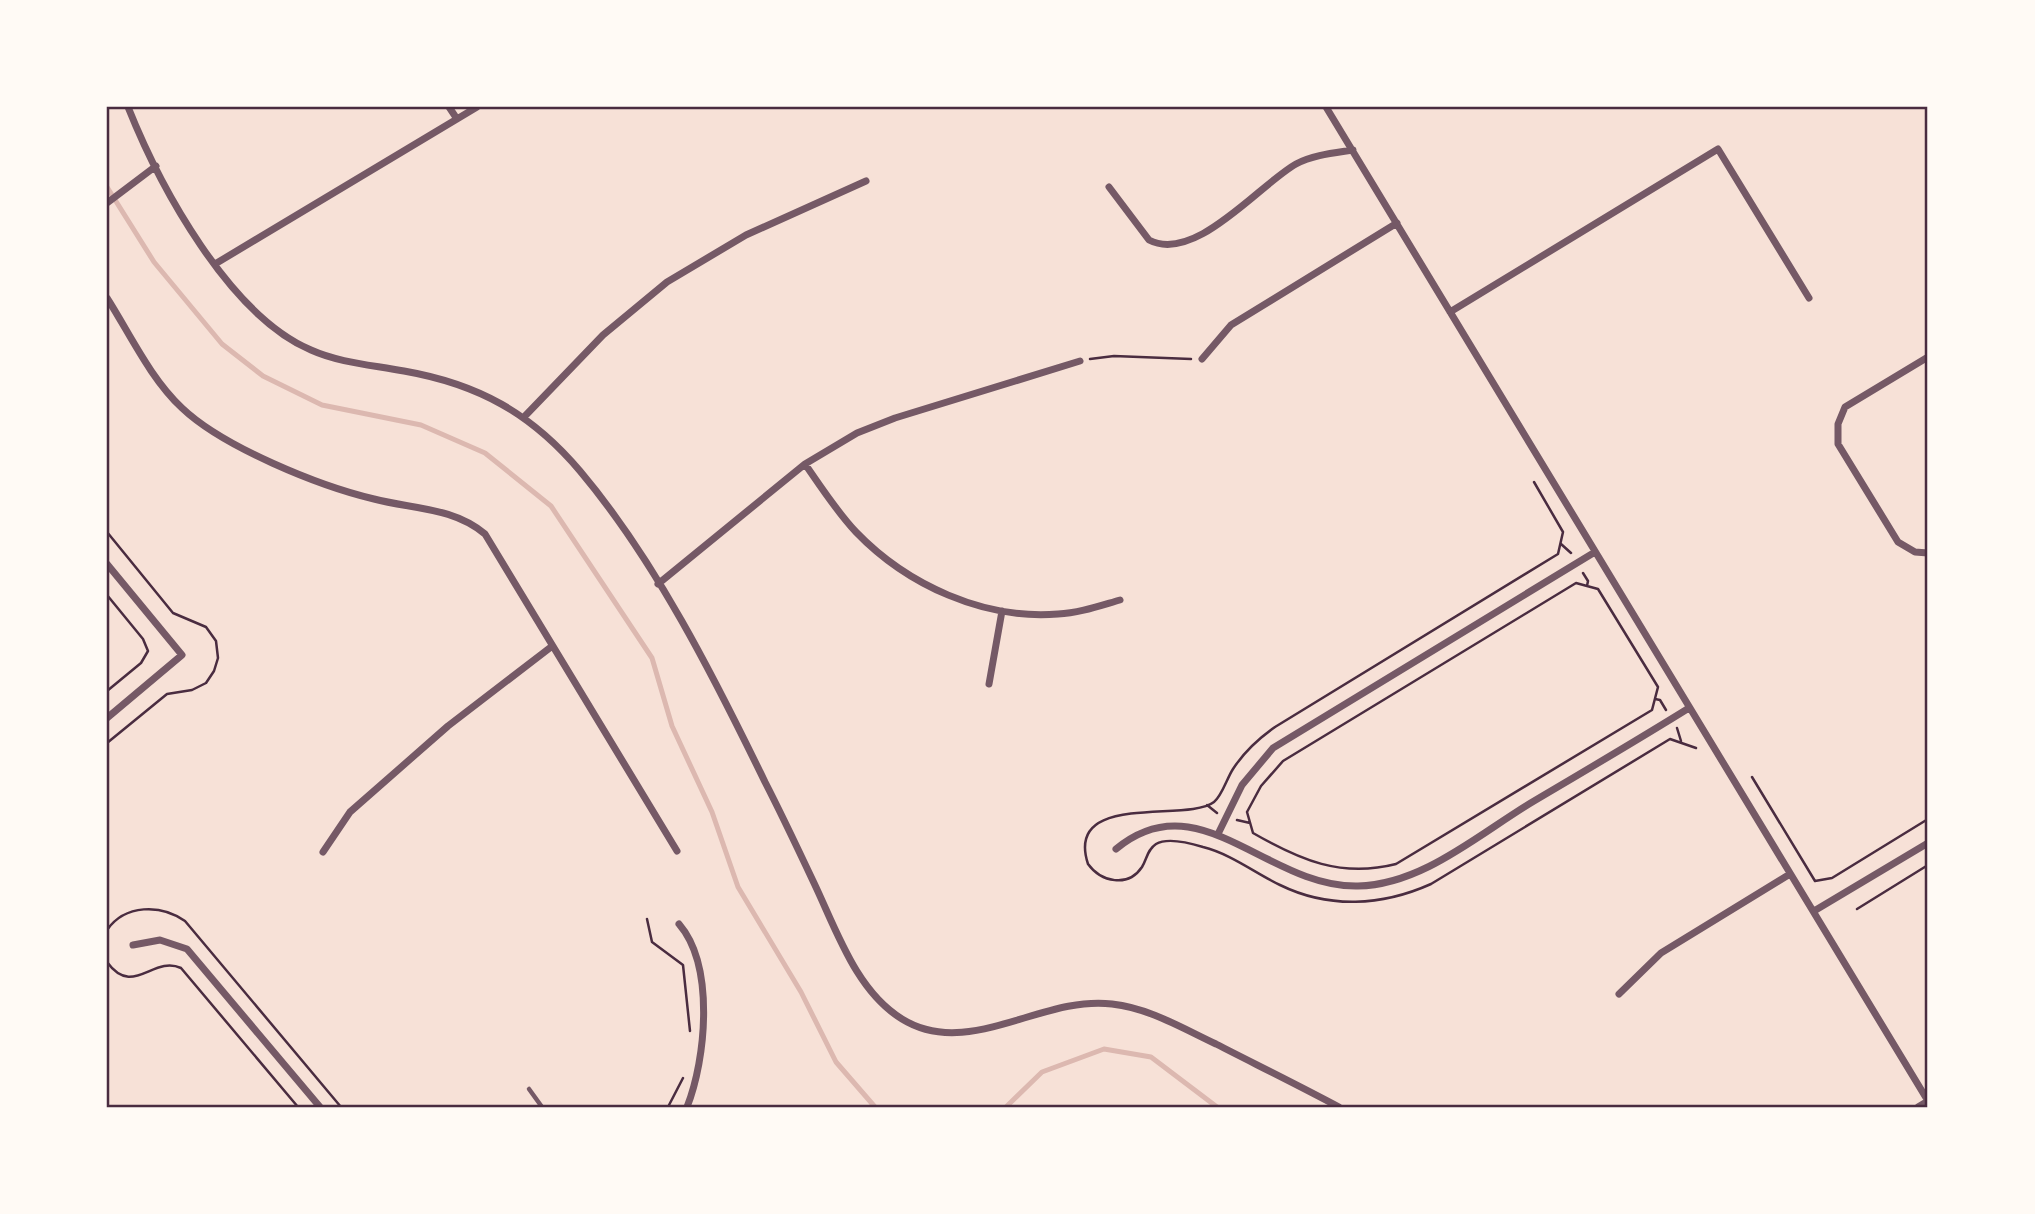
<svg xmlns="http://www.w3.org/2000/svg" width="2035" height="1214" font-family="Lora,serif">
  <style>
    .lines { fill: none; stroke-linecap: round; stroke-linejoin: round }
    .stream { stroke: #dcb8b0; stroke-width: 5 }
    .path { stroke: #4a2c40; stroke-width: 2.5 }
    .service { stroke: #755966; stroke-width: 4.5 }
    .minor { stroke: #755966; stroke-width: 7 }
    .neatline { fill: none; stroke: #4a2c40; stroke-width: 2.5 }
  </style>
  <rect width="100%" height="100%" fill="#f7e1d7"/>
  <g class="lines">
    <path class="stream" d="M107,187L154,262L222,344L263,376L322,405L421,425L485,453L551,506L652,658L672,726L712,812L738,887L801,992L836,1062L875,1107
      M1006,1107L1042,1072L1104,1049L1151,1057L1217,1107"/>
    <path class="path" d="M1090,359L1114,356L1191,359
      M1534,482L1563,532L1558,554L1275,727C1258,739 1244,752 1233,769C1227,778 1222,796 1214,802C1187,823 1064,791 1088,864C1101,882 1128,888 1142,867C1147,859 1147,850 1156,844C1168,837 1190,843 1203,847C1231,854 1255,873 1280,885C1329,909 1382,906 1431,884L1670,739L1696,748
      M107,532L173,613L206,627L216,641L218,658L214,671L206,683L192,690L167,694L107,743
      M1561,544L1571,553
      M1583,573L1588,581L1587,586
      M1576,583L1598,589L1658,687L1652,710L1396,864C1341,878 1300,860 1253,833L1247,812L1261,786L1283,761Z
      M107,595L143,639L148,651L141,663L107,691
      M1655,699L1660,700L1666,710
      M1677,728L1681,741
      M1752,777L1815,881L1832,878L1928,819
      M1207,805L1217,813
      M1237,820L1250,823
      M1857,909L1928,865
      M647,919L652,942L683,965L690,1031
      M107,930C125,904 161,904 185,921L341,1107
      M107,962C133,998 153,955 181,968L298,1107
      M668,1107L683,1078"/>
    <path class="service" d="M529,1089L542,1107"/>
    <path class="minor" d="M128,107C160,187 229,315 311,350C340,363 373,365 404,371C478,384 531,413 580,471C655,560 714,677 765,782C782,815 798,849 814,883C836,929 856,991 902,1019C968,1060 1042,995 1112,1004C1149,1008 1182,1028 1216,1044C1257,1065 1298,1085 1339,1107
      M449,107L457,119
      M1326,107L1928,1101
      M1109,187L1149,240C1195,264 1260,184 1296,164C1313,155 1334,153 1353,150
      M107,203L156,166
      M215,264L477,107
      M107,298C130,334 150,378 182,408C223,447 319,486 374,499C412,509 453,507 485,534L677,851
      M1450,312L1718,149L1809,298
      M1928,357L1845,407L1838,424V444L1898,542L1915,552L1928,553
      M1202,359L1231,325L1397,223
      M525,416L603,335L667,282L746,235L866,181
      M805,464C821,487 837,512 856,532C907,585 984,620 1058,614C1079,613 1099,606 1120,600
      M107,564L182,655L107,718
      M658,584L805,464L857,433L895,418L1080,361
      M989,684L1002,611
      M1218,834L1242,785L1273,748L1595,552
      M1116,849C1199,780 1267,888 1358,886C1421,885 1478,835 1529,804C1583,772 1636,741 1689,708
      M323,852L350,812L448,726L551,647
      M1814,911L1928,843
      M679,924C715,966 706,1059 687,1107
      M133,945L160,940L187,949L320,1107
      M1619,994L1661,953L1790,874
      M1918,1107L1928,1101"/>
  </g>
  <rect width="2035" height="1214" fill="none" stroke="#fffaf5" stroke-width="217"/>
  <rect x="108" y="108" width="1818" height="998" class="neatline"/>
</svg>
